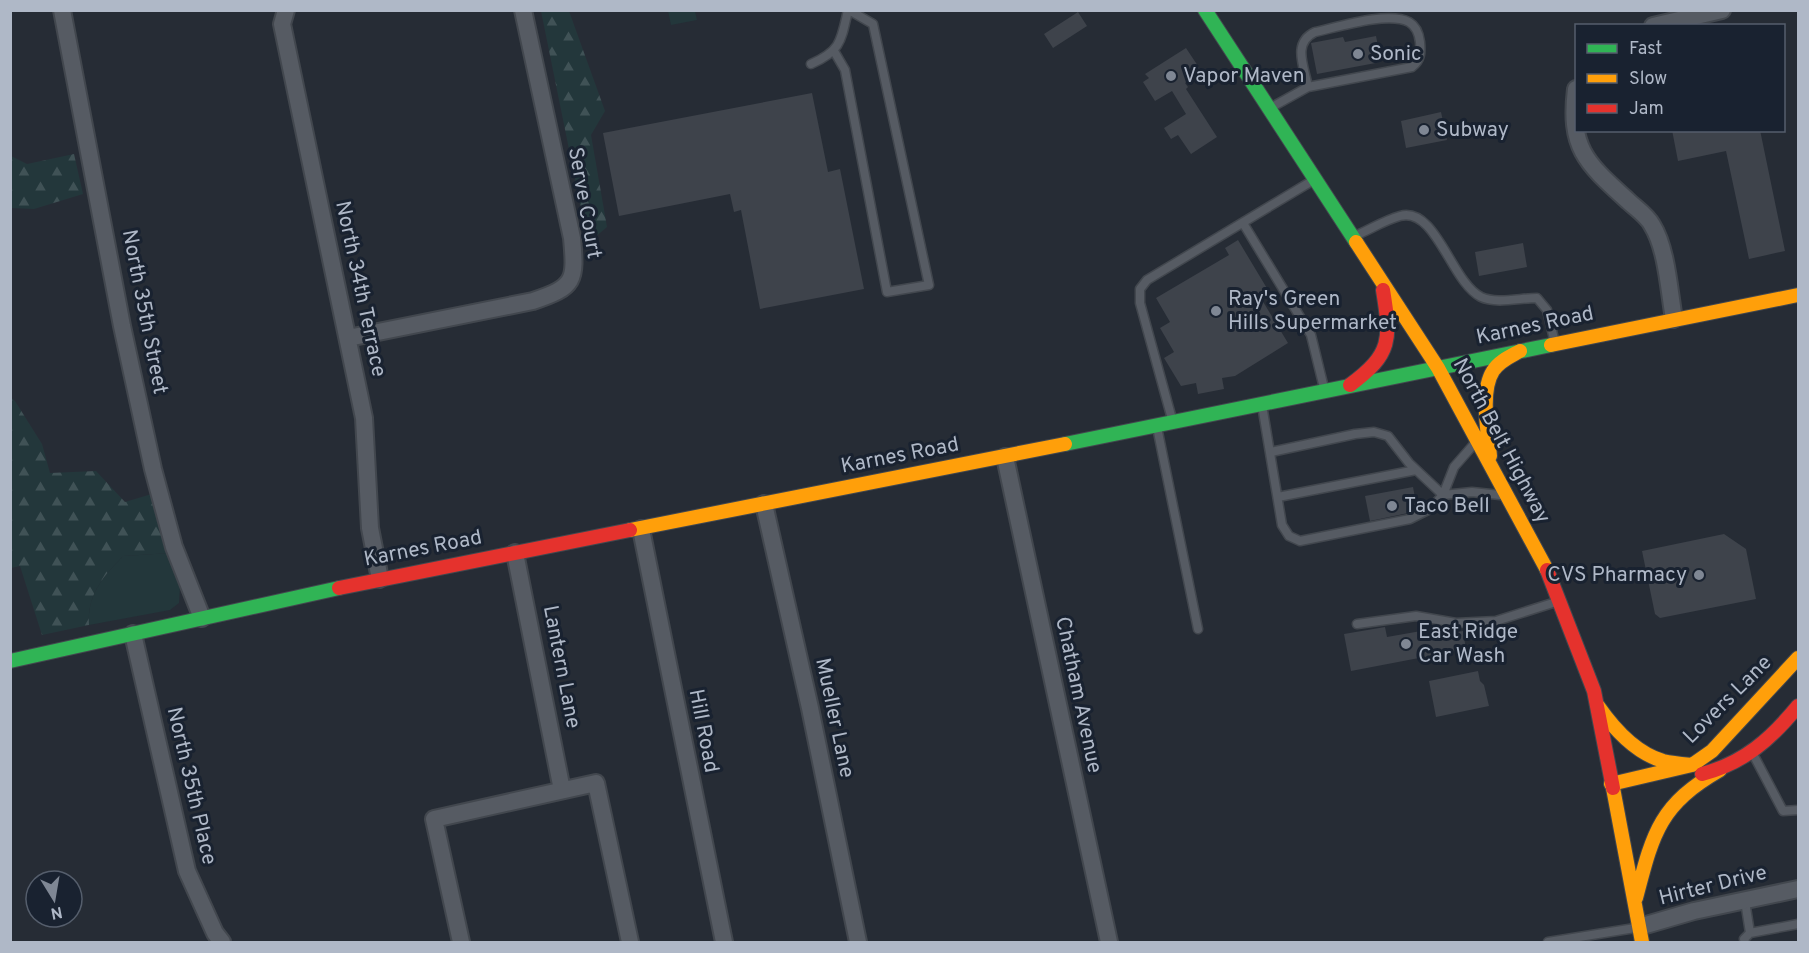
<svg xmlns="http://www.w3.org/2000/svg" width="1809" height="953" font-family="Overpass,sans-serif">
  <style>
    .green { fill: #23373b }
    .forest { fill: url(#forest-firs) }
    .building { fill: #3e434b }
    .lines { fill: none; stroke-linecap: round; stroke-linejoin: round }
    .lane-casing { stroke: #42474e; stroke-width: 11 }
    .street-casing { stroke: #42474e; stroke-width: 20 }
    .fast-casing { stroke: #42474e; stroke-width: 16 }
    .slow-casing { stroke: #42474e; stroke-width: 16 }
    .jam-casing { stroke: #42474e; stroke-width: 16 }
    .lane { stroke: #565b63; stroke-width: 8 }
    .street { stroke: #565b63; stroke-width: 16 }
    .fast { stroke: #30b455; stroke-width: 14 }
    .slow { stroke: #ff9f0a; stroke-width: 14 }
    .jam { stroke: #e5322d; stroke-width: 14 }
    .poi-dot { fill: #7f8794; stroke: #192230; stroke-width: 2 }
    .labels { text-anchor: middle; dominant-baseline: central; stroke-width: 6; stroke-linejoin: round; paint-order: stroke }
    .poi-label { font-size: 21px; fill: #afb8c7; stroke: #192230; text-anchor: start }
    .street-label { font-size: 21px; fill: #afb8c7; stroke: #192230 }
  </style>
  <defs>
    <pattern id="forest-firs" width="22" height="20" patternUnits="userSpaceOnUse" patternTransform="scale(1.5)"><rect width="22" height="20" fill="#23373b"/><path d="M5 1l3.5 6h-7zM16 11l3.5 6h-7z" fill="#405256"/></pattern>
  </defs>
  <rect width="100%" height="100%" fill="#262c35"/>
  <path class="green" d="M668,11H695L697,20L671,25Z
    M170,553L180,587L179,603L170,610L89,625C87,594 103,577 123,556Z"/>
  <path class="forest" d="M541,11H569L605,111L591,135L607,227L588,243Z
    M74,154L83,194L34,209L11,208V156L27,164Z
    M10,397L15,401L42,444L50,473L96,471L125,502L155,493L170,553L123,556C103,577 87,594 89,625L42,635L20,566L11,568Z"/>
  <path class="building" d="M1078,12L1087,26L1053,48L1044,34Z
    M1376,36L1381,62L1317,74L1311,43L1343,37L1345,42Z
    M1186,48L1202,72L1185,83L1188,87L1186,89L1217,137L1191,154L1178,135L1171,139L1164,128L1186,114L1172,91L1155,101L1143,82L1149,78L1145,74Z
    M812,93L828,172L840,169L864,289L760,309L741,210L734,212L730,194L619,216L603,133Z
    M1441,112L1447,140L1406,148L1401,121Z
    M1672,130H1760L1785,251L1749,259L1726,151L1678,161Z
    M1238,240L1271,295L1262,300L1288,343L1235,376L1222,378L1224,389L1198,394L1196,383L1181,386L1164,358L1174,352L1160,328L1170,322L1156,298L1229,255L1225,248Z
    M1523,243L1527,267L1479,276L1475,252Z
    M1413,487L1417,508L1408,513L1370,521L1365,496Z
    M1724,534L1746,549L1756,599L1660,618L1655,614L1642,551Z
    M1385,627L1387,637L1421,631L1423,638L1463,631L1466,649L1351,671L1344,634Z
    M1478,671L1480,681L1484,685L1489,706L1436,717L1429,681Z"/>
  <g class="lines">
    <g class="lane-casing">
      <path id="lane" d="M834,51L845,70L887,292L929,285L873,24L849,10
        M811,64C841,51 841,41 848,10
        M1272,107L1308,87L1412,67C1421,60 1421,53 1420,42C1419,34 1416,26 1409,22C1388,11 1338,27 1315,32C1292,43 1304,66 1308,87
        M1243,223L1311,335L1324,388
        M1357,235C1371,229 1385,220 1400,216C1436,206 1451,282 1481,297C1496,304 1520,298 1537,298L1547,310L1555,343
        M1262,405L1282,525L1289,536L1300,541L1410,519L1430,509L1443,495L1454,467L1475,443
        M1172,419L1140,303V289L1147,280L1312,181
        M1157,427L1198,629
        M1271,452L1355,434L1374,432L1388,436L1409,463L1443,495L1472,492L1500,495
        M1278,497L1416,470
        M1357,624L1416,616L1456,623L1496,621L1556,602
        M1753,754L1783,811L1798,810
        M1745,901L1750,933
        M1548,942L1635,928
        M1745,942L1744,939L1750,933L1798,924"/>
    </g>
    <g class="street-casing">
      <path id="street" d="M62,10L122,326L153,469L174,547L202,618
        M286,10L282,24L364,418L370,528L380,579
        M1653,26L1722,10
        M1576,89C1569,147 1585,162 1626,199C1634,207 1647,215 1652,225C1667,249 1669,291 1674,319
        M348,338L533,301C575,287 576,281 572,238L523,10
        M1005,457L1109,942
        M764,504L810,708L858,942
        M641,529L724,942
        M515,553L562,790
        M133,634L187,871L215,933L222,942
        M1639,927L1694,911L1798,889
        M461,942L434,819L596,783L630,942"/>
    </g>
    <g class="fast-casing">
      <path id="fast" d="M1205,10L1356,242
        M1065,444L1551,345
        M10,661L339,588"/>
    </g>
    <g class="slow-casing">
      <path id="slow" d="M1356,242L1438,368L1547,570
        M1551,345L1798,295
        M1490,456C1488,433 1480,391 1493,371C1499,361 1511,356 1520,351
        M630,530L1065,444
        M1598,706C1614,729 1636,753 1663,761C1673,763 1683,764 1692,765
        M1611,784L1692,765L1712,751L1798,658
        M1613,788L1642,942
        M1636,898C1653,833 1659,805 1720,770"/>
    </g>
    <g class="jam-casing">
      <path id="jam" d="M1350,385C1392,354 1391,339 1383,290
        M1547,570L1594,691L1613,788
        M339,588L630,530
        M1702,774C1744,763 1771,739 1798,706"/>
    </g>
    <use href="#lane" class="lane"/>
    <use href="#street" class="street"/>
    <use href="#fast" class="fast"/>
    <use href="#slow" class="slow"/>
    <use href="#jam" class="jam"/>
  </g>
  <g class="poi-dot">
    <circle cx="1358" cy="54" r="6"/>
    <circle cx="1171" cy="76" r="6"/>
    <circle cx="1424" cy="130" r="6"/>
    <circle cx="1216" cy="311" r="6"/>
    <circle cx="1392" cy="506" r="6"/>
    <circle cx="1699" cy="575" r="6"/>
    <circle cx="1406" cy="644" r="6"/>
  </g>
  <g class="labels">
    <g class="poi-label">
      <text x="1370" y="54">Sonic</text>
      <text x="1183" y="76">Vapor Maven</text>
      <text x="1436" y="130">Subway</text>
      <text x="1228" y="299">Ray's Green<tspan x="1228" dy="24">Hills Supermarket</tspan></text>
      <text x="1404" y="506">Taco Bell</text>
      <text x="1687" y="575" text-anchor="end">CVS Pharmacy</text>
      <text x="1418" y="632">East Ridge<tspan x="1418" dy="24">Car Wash</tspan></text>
    </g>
    <g class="street-label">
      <text transform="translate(584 203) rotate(80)">Serve Court</text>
      <text transform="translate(360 289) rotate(78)">North 34th Terrace</text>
      <text transform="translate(144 312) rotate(79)">North 35th Street</text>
      <text transform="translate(1535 326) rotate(-12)">Karnes Road</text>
      <text transform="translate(1501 441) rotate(62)">North Belt Highway</text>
      <text transform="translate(900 456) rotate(-11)">Karnes Road</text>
      <text transform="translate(423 549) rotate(-11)">Karnes Road</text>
      <text transform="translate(561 667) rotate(79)">Lantern Lane</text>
      <text transform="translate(1078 695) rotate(78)">Chatham Avenue</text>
      <text transform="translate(1728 700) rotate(-45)">Lovers Lane</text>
      <text transform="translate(834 718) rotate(78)">Mueller Lane</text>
      <text transform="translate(703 731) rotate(79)">Hill Road</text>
      <text transform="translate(191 786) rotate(77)">North 35th Place</text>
      <text transform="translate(1713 886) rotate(-14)">Hirter Drive</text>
    </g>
  </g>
  <rect width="1809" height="953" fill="none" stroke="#afb8c7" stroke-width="24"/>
  <rect x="1575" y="24" width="210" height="108" fill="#192230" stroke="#555e6c" stroke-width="1.5"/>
  <rect x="1587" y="44" width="30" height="9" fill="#30b455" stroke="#555e6c" stroke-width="1.5"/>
  <text x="1629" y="54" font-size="18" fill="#afb8c7">Fast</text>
  <rect x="1587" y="74" width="30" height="9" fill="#ff9f0a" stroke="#555e6c" stroke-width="1.5"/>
  <text x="1629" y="84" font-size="18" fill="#afb8c7">Slow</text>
  <rect x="1587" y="104" width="30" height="9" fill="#e5322d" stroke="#555e6c" stroke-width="1.5"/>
  <text x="1629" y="114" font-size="18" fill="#afb8c7">Jam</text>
  <g transform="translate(54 899) rotate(169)"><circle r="28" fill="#192230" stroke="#555e6c" stroke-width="1.5"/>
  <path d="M0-4.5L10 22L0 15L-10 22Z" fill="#7f8794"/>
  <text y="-9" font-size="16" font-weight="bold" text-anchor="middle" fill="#afb8c7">N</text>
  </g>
</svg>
